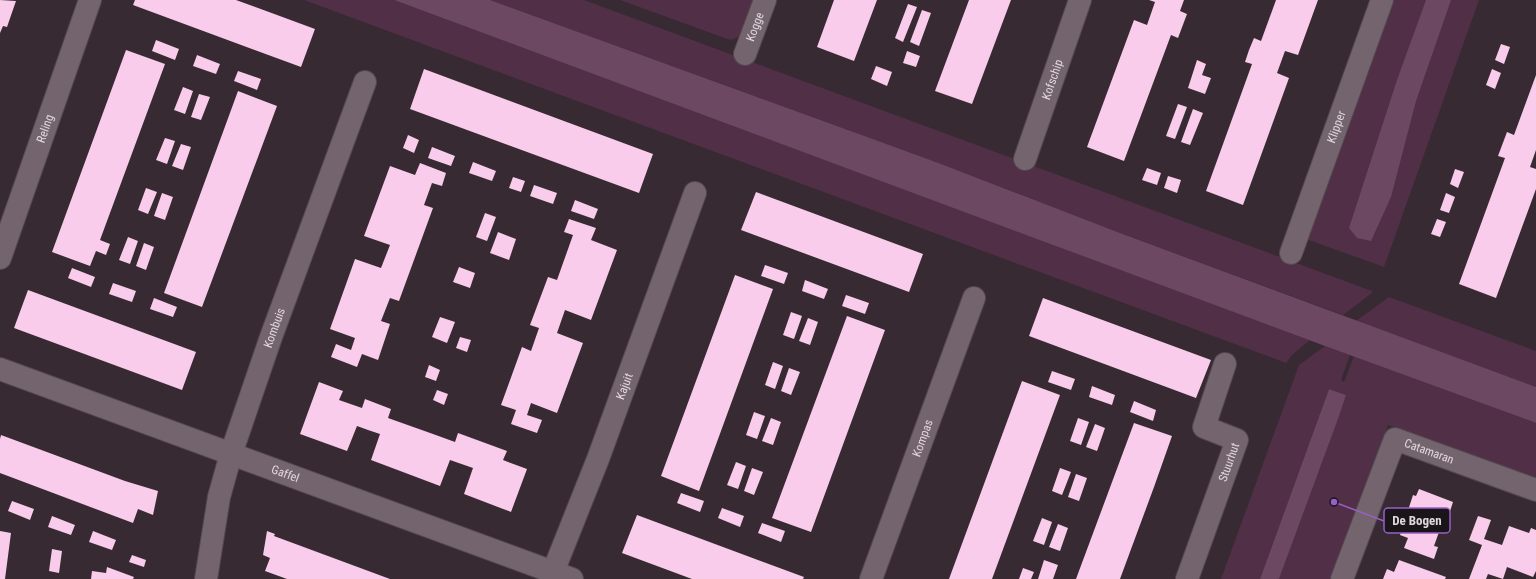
<svg xmlns="http://www.w3.org/2000/svg" width="1536" height="579" font-family="'Roboto Condensed',sans-serif">
  <style>
    .green { fill: #502f47 }
    .water { fill: #6d4862 }
    .building { fill: #f8ccea }
    .lines { fill: none; stroke-linecap: round; stroke-linejoin: round }
    .minor-casing { stroke: #544951; stroke-width: 24 }
    .minor { stroke: #73646e; stroke-width: 22 }
    .labels { text-anchor: middle; dominant-baseline: central; stroke-width: 4; stroke-linejoin: round; paint-order: stroke }
    .street-label { font-size: 12px; fill: #e0d7dd; stroke: #1a1519 }
    .leader { fill: none; stroke: #995fc8; stroke-width: 1.5 }
    .callout-dot { fill: #995fc8; stroke: #1a1519; stroke-width: 1.5 }
    .callout { fill: #1a1519; stroke: #995fc8; stroke-width: 1.5 }
    .callout-label { font-size: 13px; text-anchor: middle; font-weight: bold; fill: #e0d7dd }
  </style>
  <rect width="100%" height="100%" fill="#372a33"/>
  <path class="green" d="M304,0H394L1310,340L1292,355L1286,363Z
    M490,0H584L1372,291V293L1343,315L1120,233L936,162Z
    M620,0H755C750,13 747,38 730,40Z
    M1393,0H1479L1384,267L1303,238Z
    M1389,297L1536,351V387L1356,321Z
    M1325,346L1350,355L1341,380L1344,382L1354,356L1536,423V480L1388,425L1333,579H1279L1346,395L1329,389L1260,579H1221L1299,365Z"/>
  <path class="water" d="M394,0H490L936,162L1120,233L1536,387V423L1325,346Z
    M1426,0H1451L1416,101L1391,197L1371,241L1357,238L1349,228L1397,80Z
    M1329,389L1346,395L1339,416L1279,579H1260Z"/>
  <path class="building" d="M0,0L16,1L7,27L3,26L0,33Z
    M135,0H236L315,29L301,67L133,5Z
    M834,0H877L854,61L817,47Z
    M969,0H1011L972,104L935,91Z
    M1149,0H1184L1180,11L1187,14L1178,38L1171,35L1124,161L1087,147L1134,20L1147,25L1155,2Z
    M1276,0H1318L1298,55L1285,51L1277,73L1289,78L1243,205L1206,191L1252,64L1245,62L1249,50L1254,38L1261,41Z
    M908,4L917,7L903,42L895,38Z
    M922,10L931,13L919,46L910,42Z
    M156,40L179,49L175,60L152,51Z
    M1501,44L1510,47L1504,64L1495,60Z
    M126,50L165,64L100,240L110,244L106,255L96,251L90,266L52,252Z
    M907,51L920,56L916,67L903,63Z
    M197,55L220,64L216,74L193,66Z
    M1197,60L1206,64L1202,75L1211,78L1205,94L1188,88Z
    M876,66L892,72L887,86L871,79Z
    M424,69L653,154L639,193L410,109Z
    M1492,69L1501,73L1495,89L1486,85Z
    M238,71L261,79L257,90L234,81Z
    M1536,75V150L1530,167L1536,169V189L1496,298L1459,284L1505,158L1498,156L1507,132L1514,135Z
    M183,87L193,91L185,114L174,110Z
    M238,91L277,106L202,307L164,293Z
    M199,94L210,97L201,120L191,117Z
    M1178,104L1187,107L1175,139L1166,136Z
    M1193,109L1203,113L1190,145L1181,142Z
    M408,135L419,140L414,153L403,148Z
    M165,138L175,141L167,164L156,160Z
    M181,144L191,147L183,170L172,166Z
    M432,147L455,156L451,166L428,158Z
    M473,162L496,171L492,181L469,173Z
    M420,163L446,173L442,186L432,183L424,205L433,208L399,301L390,298L381,321L390,324L378,360L362,354L357,367L331,357L336,344L351,350L355,338L330,329L355,259L381,268L390,245L364,236L390,166L415,175Z
    M1147,168L1161,173L1157,185L1142,180Z
    M1455,169L1464,172L1458,188L1450,184Z
    M1168,176L1181,180L1177,193L1164,188Z
    M513,177L525,181L521,192L509,188Z
    M534,185L557,193L553,204L530,196Z
    M146,188L157,192L148,214L138,210Z
    M756,192L923,254L909,292L741,230Z
    M162,193L173,197L165,220L154,216Z
    M1446,193L1455,197L1449,213L1440,210Z
    M575,200L598,209L594,219L571,211Z
    M485,213L496,217L487,241L476,237Z
    M569,219L596,228L591,240L617,250L591,320L565,310L557,333L583,343L557,413L531,403L527,415L542,420L537,433L511,424L516,410L501,405L522,347L531,351L539,328L530,325L548,277L557,280L573,235L564,232Z
    M1437,219L1446,222L1440,237L1431,234Z
    M498,232L516,239L509,260L490,253Z
    M128,237L138,241L130,264L119,260Z
    M144,243L154,247L146,270L136,266Z
    M765,265L788,273L784,284L761,276Z
    M459,267L475,273L470,288L453,282Z
    M72,268L95,277L91,287L68,278Z
    M735,275L773,289L699,491L661,476Z
    M805,280L828,289L824,299L802,291Z
    M113,283L136,291L132,302L109,294Z
    M28,290L196,352L182,390L14,328Z
    M846,295L869,303L865,314L842,306Z
    M154,298L177,307L173,317L150,309Z
    M1043,298L1211,360L1196,398L1029,336Z
    M791,312L802,316L794,339L783,335Z
    M847,316L885,330L811,532L772,518Z
    M440,317L455,322L447,343L432,337Z
    M808,318L818,322L810,345L799,341Z
    M460,337L471,340L467,352L456,348Z
    M773,362L783,366L775,389L765,385Z
    M429,365L440,370L436,381L425,377Z
    M789,368L800,372L791,395L781,391Z
    M1052,371L1075,379L1071,390L1048,382Z
    M1022,381L1060,395L992,579H949Z
    M319,382L343,391L339,400L362,408L365,399L391,409L388,418L433,434L455,442L458,433L507,451L503,460L527,469L511,512L464,494L473,468L450,460L440,486L371,460L380,434L368,430L357,426L347,451L300,434Z
    M1092,386L1115,395L1112,405L1089,397Z
    M437,390L448,394L444,405L433,400Z
    M1134,401L1156,410L1153,421L1130,412Z
    M754,412L765,416L757,439L746,435Z
    M771,418L781,422L773,445L762,441Z
    M1078,418L1089,422L1081,445L1070,441Z
    M1134,423L1172,436L1154,487L1120,579H1076Z
    M1095,424L1105,428L1097,451L1086,447Z
    M1,435L125,481L158,491L153,515L138,509L133,523L0,473V439Z
    M736,462L746,466L738,489L727,485Z
    M752,468L763,472L754,495L744,491Z
    M1060,468L1071,472L1062,495L1052,491Z
    M1076,474L1087,478L1079,501L1068,497Z
    M1419,489L1453,502L1443,533L1439,532L1434,546L1438,547L1434,559L1404,548L1408,538L1400,535L1413,495L1416,496Z
    M681,493L704,501L700,512L677,503Z
    M12,501L34,509L30,520L8,511Z
    M722,508L744,516L740,527L718,518Z
    M637,515L804,577L803,579H692L622,553Z
    M52,516L75,525L71,535L48,527Z
    M1478,516L1491,520L1484,539L1502,545L1509,526L1529,533L1531,528L1536,530V571L1533,577L1507,567L1503,579L1488,574L1486,579H1469L1482,545L1469,540Z
    M1042,518L1052,522L1044,545L1033,541Z
    M762,523L785,531L781,542L758,533Z
    M1058,524L1068,528L1060,551L1049,547Z
    M0,531L11,533L5,579H0Z
    M93,531L116,540L112,550L89,542Z
    M267,531L275,534L274,536L390,579H287L265,571L270,558L263,555Z
    M52,549L62,551L59,573L49,571Z
    M132,555L146,560L144,567L129,562Z
    M1044,560L1058,565L1053,579H1038Z
    M1399,560L1446,577L1445,579H1383L1387,569L1394,572Z
    M107,567L134,577L133,579H91L92,571L106,573Z
    M1023,568L1034,572L1031,579H1019Z"/>
  <g class="lines">
    <g class="minor-casing">
      <g id="minor">
        <path id="s1" d="M745,54L765,0"/>
        <path id="s2" d="M1025,159L1080,0"/>
        <path id="s3" d="M1291,253L1382,0"/>
        <path id="s4" d="M0,258L90,0"/>
        <path id="s5" d="M0,369L572,579"/>
        <path id="s6" d="M206,579L219,497L231,454L271,337L365,82"/>
        <path id="s7" d="M552,579L553,572L598,459L695,193"/>
        <path id="s8" d="M871,579L974,298"/>
        <path id="s9" d="M1187,579L1237,440L1204,427L1225,364"/>
        <path id="s10" d="M1342,579L1395,439L1536,490"/>
      </g>
    </g>
    <use href="#minor" class="minor"/>
  </g>
  <g class="labels">
    <g class="street-label">
      <text stroke="none"><textPath href="#s1" startOffset="29">Kogge</textPath></text>
      <text stroke="none"><textPath href="#s2" startOffset="84">Kofschip</textPath></text>
      <text stroke="none"><textPath href="#s3" startOffset="134">Klipper</textPath></text>
      <text stroke="none"><textPath href="#s4" startOffset="137">Reling</textPath></text>
      <text stroke="none"><textPath href="#s6" startOffset="261">Kombuis</textPath></text>
      <text stroke="none"><textPath href="#s7" startOffset="206">Kajuit</textPath></text>
      <text stroke="none"><textPath href="#s8" startOffset="150">Kompas</textPath></text>
      <text stroke="none"><textPath href="#s10" startOffset="186">Catamaran</textPath></text>
      <text stroke="none"><textPath href="#s9" startOffset="124">Stuurhut</textPath></text>
      <text stroke="none"><textPath href="#s5" startOffset="304">Gaffel</textPath></text>
    </g>
  </g>
  <path class="leader" d="M1334 502L1384 521"/>
  <circle class="callout-dot" cx="1334" cy="502" r="4"/>
  <rect class="callout" x="1384" y="508" width="66" height="25" rx="4"/>
  <g class="callout-label">
    <text x="1417" y="525">De Bogen</text>
  </g>
</svg>
